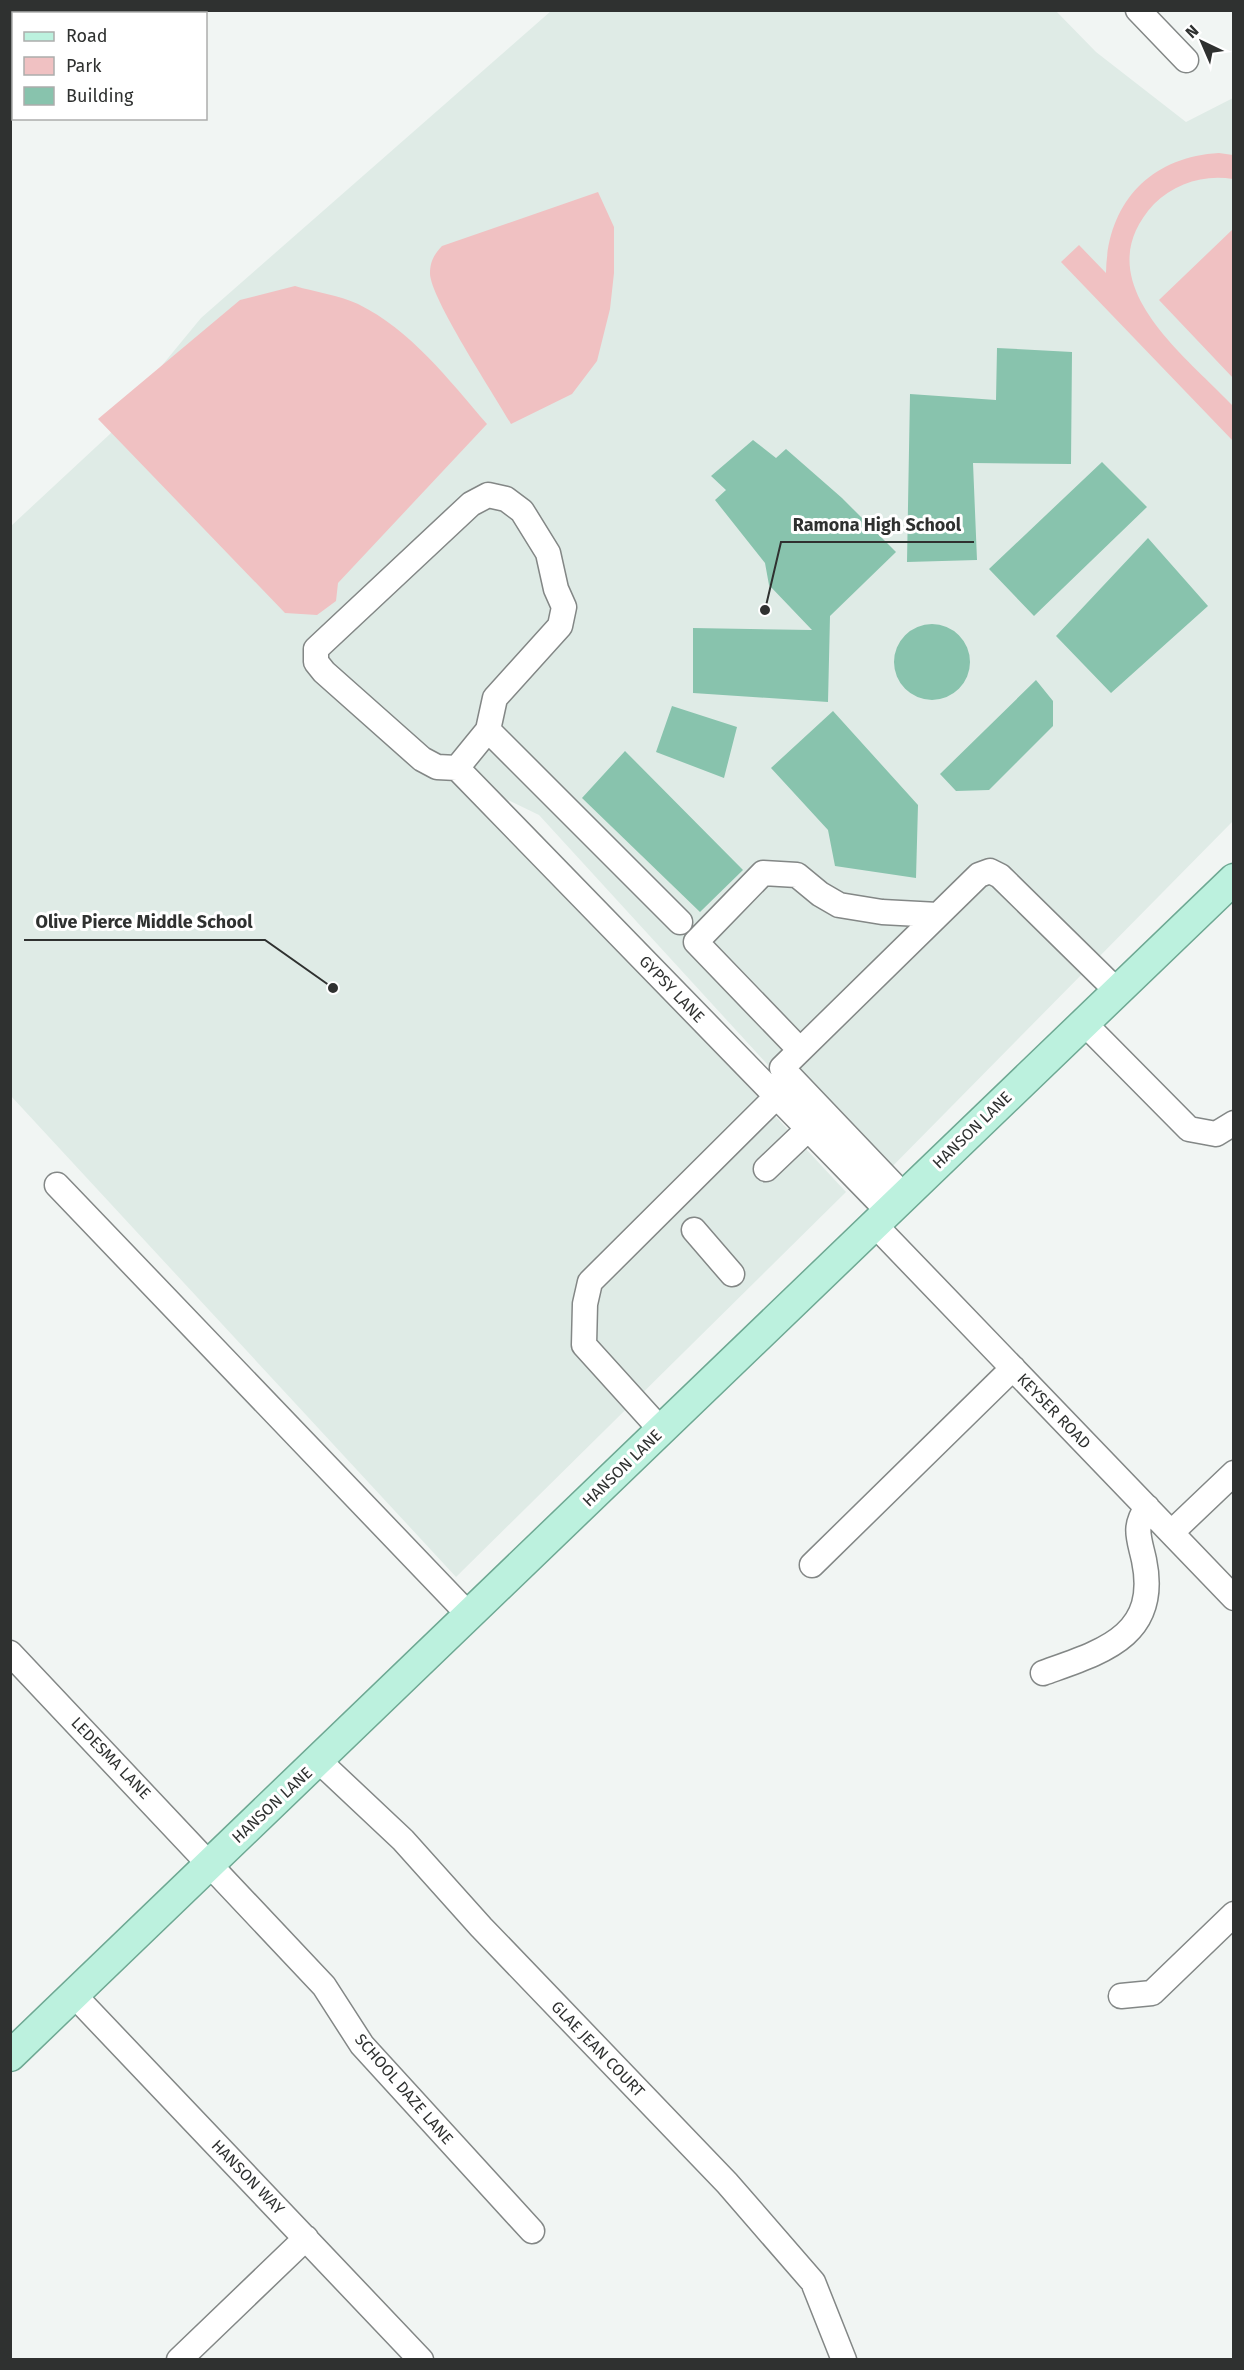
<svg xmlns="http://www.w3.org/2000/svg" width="1244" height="2370" font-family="'Fira Sans',sans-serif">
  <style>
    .built { fill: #dfebe6 }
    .green { fill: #f0c1c2 }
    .building { fill: #88c3ad }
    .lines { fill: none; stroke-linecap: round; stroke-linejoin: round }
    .minor-casing { stroke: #838786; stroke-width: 27 }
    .major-casing { stroke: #6ea893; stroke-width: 33 }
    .minor { stroke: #fff; stroke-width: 24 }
    .major { stroke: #bcf1de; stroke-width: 30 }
    .labels { text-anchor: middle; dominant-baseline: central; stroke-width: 6; stroke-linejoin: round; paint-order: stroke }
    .street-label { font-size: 16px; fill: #2f3130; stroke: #fff }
    .leader { fill: none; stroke: #2f3130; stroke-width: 2 }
    .callout-dot { fill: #2f3130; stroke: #fff; stroke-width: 2 }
    .callout-label { font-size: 18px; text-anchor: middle; font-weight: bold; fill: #2f3130; stroke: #fff; stroke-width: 6; stroke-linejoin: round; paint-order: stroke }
  </style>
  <rect width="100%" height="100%" fill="#f1f5f3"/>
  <path class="built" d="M551,11H1056L1096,52L1186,122L1233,98V821L876,1183L539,815L483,788L555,879L846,1192L456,1577L11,1096V526L110,434L136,397L201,318Z"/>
  <path class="green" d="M1219,153L1233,155V179C1205,174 1175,183 1154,204C1083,281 1184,354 1233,406V441L1061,262L1079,245L1106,273C1107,204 1149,157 1219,153Z
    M598,192L614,227V273L610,309L597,361L572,394L511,424C495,396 431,299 430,274C430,261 434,255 442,246Z
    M1233,229V378L1159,300Z
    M295,286C315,292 339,295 358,304C411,330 449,380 487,424L338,583L336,601L317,615L285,613L98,419L240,300Z"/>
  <path class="building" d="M997,348L1072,352L1071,464L973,463L977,560L907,562L910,394L996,400Z
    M753,440L776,458L786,449L842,498L896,552L830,616L828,702L693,693V628L812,630L769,585L765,563L715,500L726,490L711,476Z
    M1102,462L1147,507L1034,616L989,569Z
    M1148,538L1208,606L1111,693L1056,636Z
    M894 662a38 38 0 1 1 76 0a38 38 0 1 1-76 0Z
    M1036,680L1053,701V726L989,790L956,791L940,774Z
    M672,706L737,727L724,778L656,752Z
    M833,711L918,805L916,878L835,866L828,830L771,768Z
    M625,751L743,870L700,912L582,798Z"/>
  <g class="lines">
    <g class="minor-casing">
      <path id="minor" d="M1138,10L1186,60
        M488,495L506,499L522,511L548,553L556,589L564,607L560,626L495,698L488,730L457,768L437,767L422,759L324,672L316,662V649L471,504Z
        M488,730L680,922
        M457,768L888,1211
        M1084,1023L1189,1129L1216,1134L1234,1123
        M800,1050L696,942L763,873L797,875L820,894L839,905L882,912L938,915
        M766,1169L808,1129
        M57,1185L469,1615
        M904,1196L782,1068L979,875L990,871L1000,876L1117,991
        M874,1224L1234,1598
        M694,1230L732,1274
        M661,1430L584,1345L585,1304L590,1282L776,1097
        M1172,1532L1234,1473
        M812,1565L1013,1368
        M10,1653L324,1986L362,2045L532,2231
        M1043,1673C1101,1652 1160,1637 1144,1560C1139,1537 1133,1528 1147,1507
        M319,1761L403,1840L481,1927L727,2183L813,2282L844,2360
        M74,1995L421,2360
        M1121,1996L1152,1993L1234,1914
        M179,2360L306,2238"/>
    </g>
    <g class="major-casing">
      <path id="major" d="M10,2056L1234,879"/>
    </g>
    <use href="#minor" class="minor"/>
    <use href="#major" class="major"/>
  </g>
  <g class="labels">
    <g class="street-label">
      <text transform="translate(672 989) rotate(46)">GYPSY LANE</text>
      <text transform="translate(972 1130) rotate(-44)">HANSON LANE</text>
      <text transform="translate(1054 1411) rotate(46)">KEYSER ROAD</text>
      <text transform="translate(622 1468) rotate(-44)">HANSON LANE</text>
      <text transform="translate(111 1758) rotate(46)">LEDESMA LANE</text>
      <text transform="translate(272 1805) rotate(-43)">HANSON LANE</text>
      <text transform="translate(598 2049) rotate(46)">GLAE JEAN COURT</text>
      <text transform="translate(404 2089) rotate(49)">SCHOOL DAZE LANE</text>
      <text transform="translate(248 2177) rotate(46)">HANSON WAY</text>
    </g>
  </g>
  <path class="leader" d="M765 610L781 542H974M333 988L265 940H24"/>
  <g class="callout-dot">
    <circle cx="765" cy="610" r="6"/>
    <circle cx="333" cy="988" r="6"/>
  </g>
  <g class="callout-label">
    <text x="877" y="531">Ramona High School</text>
    <text x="144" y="928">Olive Pierce Middle School</text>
  </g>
  <rect width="1244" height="2370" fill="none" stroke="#2f3130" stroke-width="24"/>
  <rect x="12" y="12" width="195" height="108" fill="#ffffff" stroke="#acadac" stroke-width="1.5"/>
  <rect x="24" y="32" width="30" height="9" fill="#bcf1de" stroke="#acadac" stroke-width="1.5"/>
  <text x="66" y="42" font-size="18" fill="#2f3130">Road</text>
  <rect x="24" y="57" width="30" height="18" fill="#f0c1c2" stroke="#acadac" stroke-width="1.5"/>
  <text x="66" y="72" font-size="18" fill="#2f3130">Park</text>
  <rect x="24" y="87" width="30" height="18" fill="#88c3ad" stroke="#acadac" stroke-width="1.5"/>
  <text x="66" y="102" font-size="18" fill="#2f3130">Building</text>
  <g transform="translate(1202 42) rotate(316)" stroke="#ffffff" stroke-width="4.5" paint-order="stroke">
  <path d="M0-4.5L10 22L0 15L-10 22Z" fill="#2f3130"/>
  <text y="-9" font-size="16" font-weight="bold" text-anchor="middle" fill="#2f3130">N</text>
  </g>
</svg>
